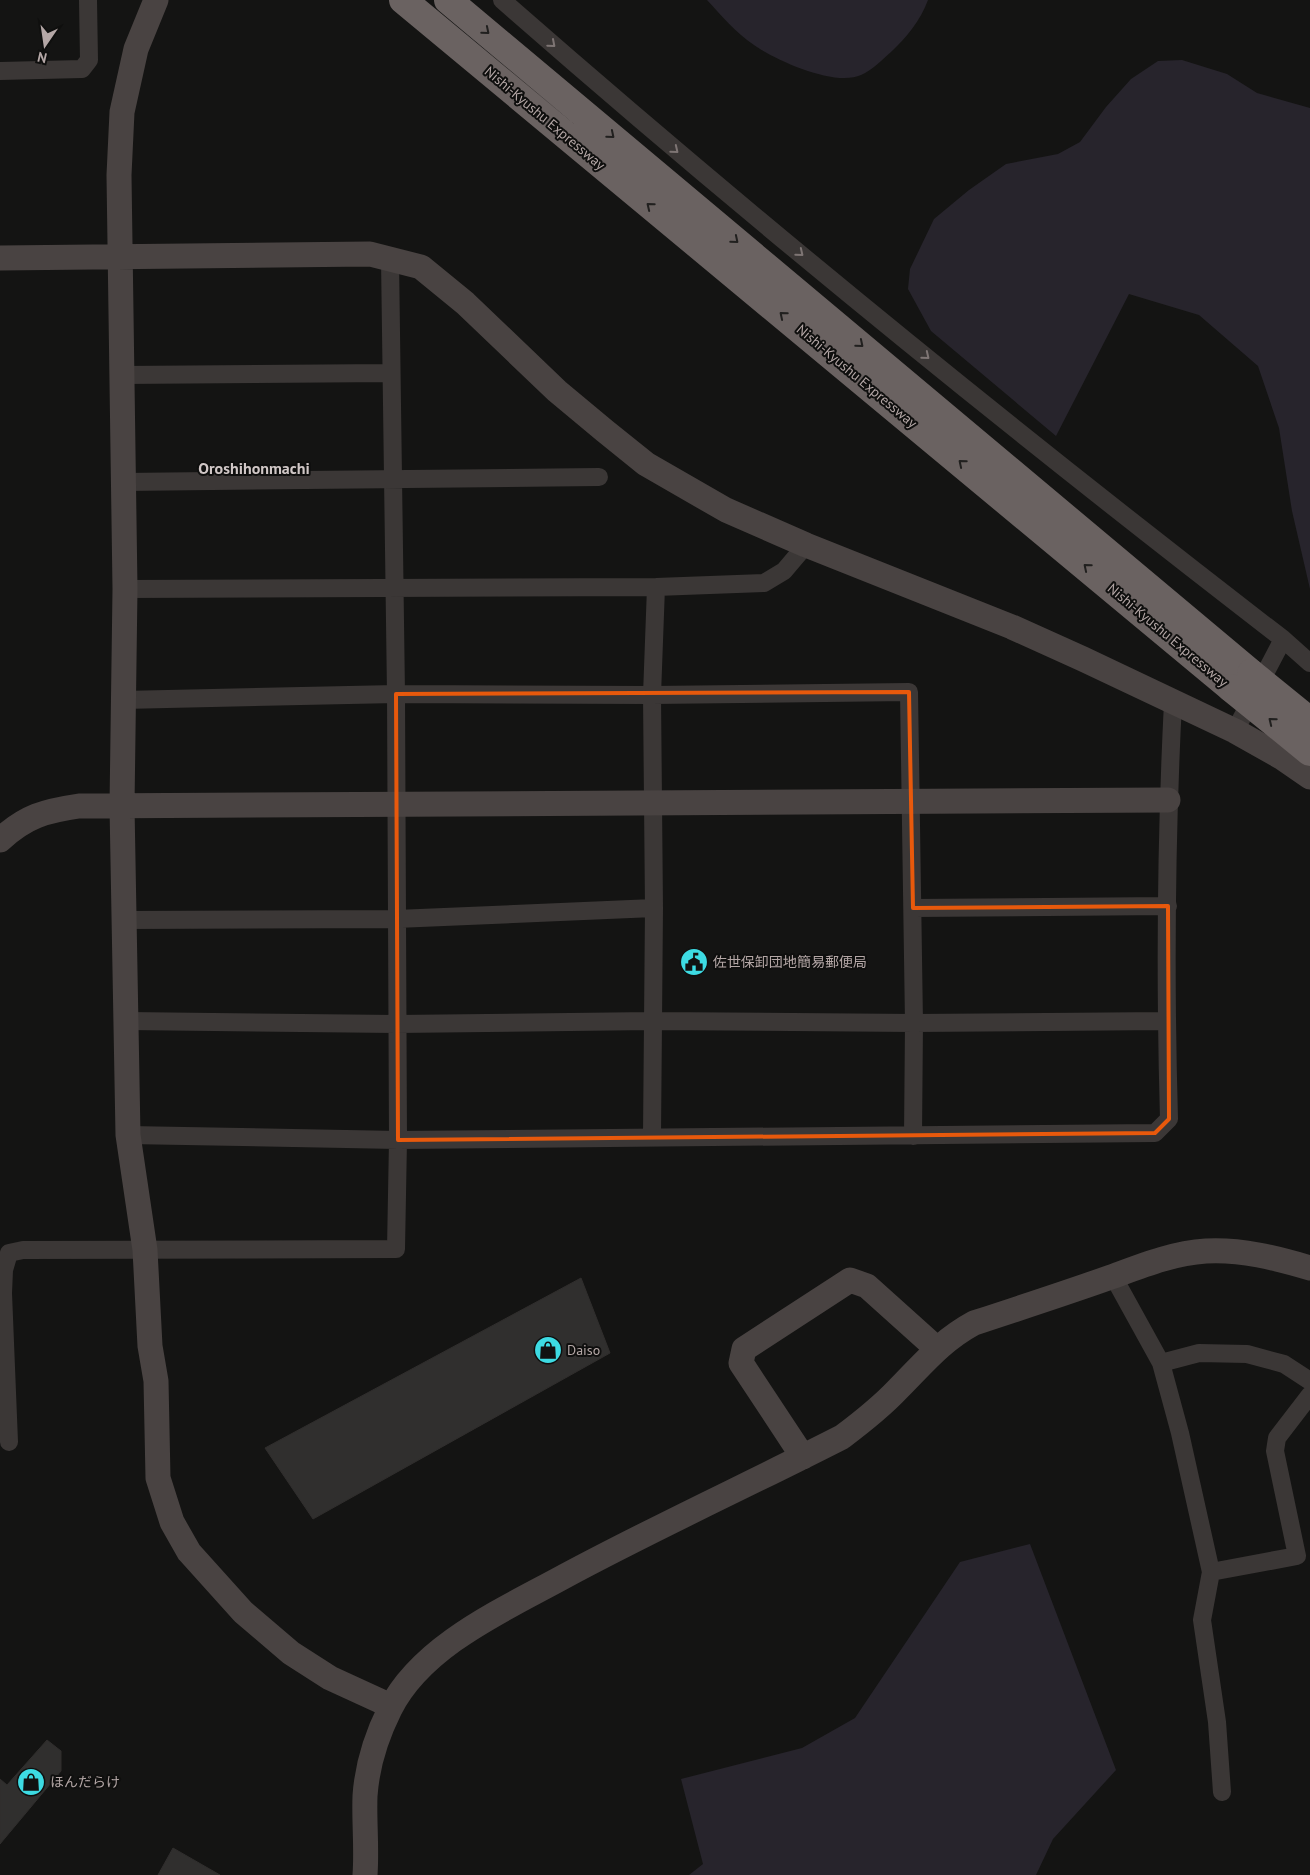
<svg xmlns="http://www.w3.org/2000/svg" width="1310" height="1875" font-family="'PT Sans','Noto Sans JP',sans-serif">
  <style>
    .green { fill: #27242c }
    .building { fill: #302f2e; stroke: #302e2d }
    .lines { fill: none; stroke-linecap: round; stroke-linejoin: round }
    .street { stroke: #3b3736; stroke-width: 18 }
    .secondary { stroke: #494342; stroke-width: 25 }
    .highway { stroke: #6a6261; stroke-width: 28 }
    .highway-bridge { stroke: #6a6261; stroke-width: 28 }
    .oneway { stroke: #21201f }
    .oneway2 { stroke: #7e7574 }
    .marked { fill: none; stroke: #e8590c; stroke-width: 4; stroke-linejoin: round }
    .labels { text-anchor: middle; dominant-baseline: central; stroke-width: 4; stroke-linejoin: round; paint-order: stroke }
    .street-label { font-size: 14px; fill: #b4a7a6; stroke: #0f0f0e }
    .poi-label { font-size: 14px; fill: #b4a7a6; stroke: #0f0f0e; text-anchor: start }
    .quarter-label { font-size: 16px; font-weight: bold; fill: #d0c7c6; stroke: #0f0f0e }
  </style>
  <rect width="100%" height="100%" fill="#141413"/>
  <path class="green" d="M707,0H928C920,21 907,37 891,52C882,60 872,70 861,75C835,87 775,60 754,45C736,33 721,15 707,0Z
    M1182,60L1227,74L1257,93L1310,108V589L1292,511L1279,428L1258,366L1199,315L1129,294L1056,436L931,331L908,289L910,269L934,219L969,190L1006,164L1058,154L1080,142L1106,107L1131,79L1158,61Z
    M1030,1544L1116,1770L1053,1839L1036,1875H689L703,1864L681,1779L802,1748L855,1718L960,1562Z"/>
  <path class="building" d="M581,1278L610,1353L313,1519L265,1448Z
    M47,1740L61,1751V1771L0,1844V1779L7,1785Z
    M173,1848L220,1875H158Z"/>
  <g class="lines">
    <path class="street" d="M502,0C755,222 1017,434 1283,639L1310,663
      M0,71L82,69L89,60L88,0
      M121,375L391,373
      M123,482L599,477
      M125,589L656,587L764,583L784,571L806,545
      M123,700L396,694L652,695L909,692L914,1023L913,1136
      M1235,731L1283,639
      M913,908L1168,906
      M126,920L396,919L654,908
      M127,1021L396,1024L652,1021L914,1023L1166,1021
      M128,1135L398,1140L1155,1133L1169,1119C1165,980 1166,841 1173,702
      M652,1136L654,908L652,695L656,587
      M1113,1276L1161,1363L1180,1433L1211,1572L1297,1556L1275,1451L1277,1438L1310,1395
      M1161,1363L1199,1353L1247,1354L1284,1364L1310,1381
      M9,1442L3,1293L4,1270L9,1253L23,1250L396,1249L398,1140L396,694L390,259
      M1211,1572L1202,1620L1217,1722L1222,1792"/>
    <path class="secondary" d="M156,0L136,49L122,112L119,175L125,589L122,806L128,1135L145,1250L150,1346L156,1381L158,1478L172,1522L189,1552L243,1612L291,1653L330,1678L391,1706
      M0,258L370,254L421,267L465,303L557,391L605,431L646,464L726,510L806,545L1012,627L1083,659L1235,731L1281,757L1310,777
      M0,840C26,816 45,811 79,806L1168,800
      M803,1457L741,1363L744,1349L850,1280L867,1286L936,1348
      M365,1875C367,1848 364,1822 365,1796C367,1766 377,1735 390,1709C422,1645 505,1609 565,1576C656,1527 750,1484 842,1437C862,1422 881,1407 898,1389C924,1363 941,1341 974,1323C1020,1308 1066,1293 1111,1277C1141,1266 1173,1253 1206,1251C1241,1249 1276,1258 1310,1268"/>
    <path class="highway" d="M403,0L1231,688
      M448,0L1251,673"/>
    <path class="highway-bridge" d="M1251,673L1310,721
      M1231,688L1310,752"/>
  </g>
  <defs><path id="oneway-chevron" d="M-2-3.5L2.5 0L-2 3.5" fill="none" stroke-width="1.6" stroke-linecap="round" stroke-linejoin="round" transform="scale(1.25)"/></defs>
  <g class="oneway">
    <use href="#oneway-chevron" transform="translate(486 31) rotate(40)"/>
    <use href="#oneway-chevron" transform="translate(611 135) rotate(40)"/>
    <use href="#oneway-chevron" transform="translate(650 206) rotate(-141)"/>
    <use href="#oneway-chevron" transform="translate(735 240) rotate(40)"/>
    <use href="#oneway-chevron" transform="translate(783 315) rotate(-140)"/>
    <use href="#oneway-chevron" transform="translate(860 344) rotate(40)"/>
    <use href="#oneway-chevron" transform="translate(962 463) rotate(-140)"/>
    <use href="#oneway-chevron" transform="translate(1087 567) rotate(-140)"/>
    <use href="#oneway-chevron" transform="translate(1272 721) rotate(-141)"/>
  </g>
  <g class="oneway2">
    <use href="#oneway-chevron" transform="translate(552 44) rotate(41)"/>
    <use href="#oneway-chevron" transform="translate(675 150) rotate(39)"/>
    <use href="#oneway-chevron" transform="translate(800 253) rotate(39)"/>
    <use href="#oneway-chevron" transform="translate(926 356) rotate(39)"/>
  </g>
  <path class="marked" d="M909,692L913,908L1168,906L1169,1119L1155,1133L398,1140L396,694Z"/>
  <defs>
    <g id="civic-disc" transform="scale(1.4375)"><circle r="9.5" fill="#3ddbe3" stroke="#0f0f0e"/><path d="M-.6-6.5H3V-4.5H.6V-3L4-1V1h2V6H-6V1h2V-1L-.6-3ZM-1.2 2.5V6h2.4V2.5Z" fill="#111"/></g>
    <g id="shop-disc" transform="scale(1.4375)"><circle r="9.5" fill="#3ddbe3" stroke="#0f0f0e"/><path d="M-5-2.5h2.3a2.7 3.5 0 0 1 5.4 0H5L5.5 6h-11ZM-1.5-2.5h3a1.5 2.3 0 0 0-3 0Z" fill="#111"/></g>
  </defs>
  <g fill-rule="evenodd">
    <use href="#civic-disc" x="694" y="962"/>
    <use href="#shop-disc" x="548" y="1350"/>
    <use href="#shop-disc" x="31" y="1782"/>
  </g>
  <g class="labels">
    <g class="street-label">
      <text transform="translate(545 118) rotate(40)">Nishi-Kyushu Expressway</text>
      <text transform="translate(857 376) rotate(40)">Nishi-Kyushu Expressway</text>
      <text transform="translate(1168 635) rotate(40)">Nishi-Kyushu Expressway</text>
    </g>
    <g class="poi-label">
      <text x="713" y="962">佐世保卸団地簡易郵便局</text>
      <text x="567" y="1350">Daiso</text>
      <text x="50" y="1782">ほんだらけ</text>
    </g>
    <g class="quarter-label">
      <text x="254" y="468">Oroshihonmachi</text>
    </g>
  </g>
  <g transform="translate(45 45) rotate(193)" stroke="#0f0f0e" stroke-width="4" paint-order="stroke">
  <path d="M0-4L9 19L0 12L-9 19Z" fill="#b4a7a6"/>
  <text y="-8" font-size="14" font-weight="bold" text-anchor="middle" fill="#b4a7a6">N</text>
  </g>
</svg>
